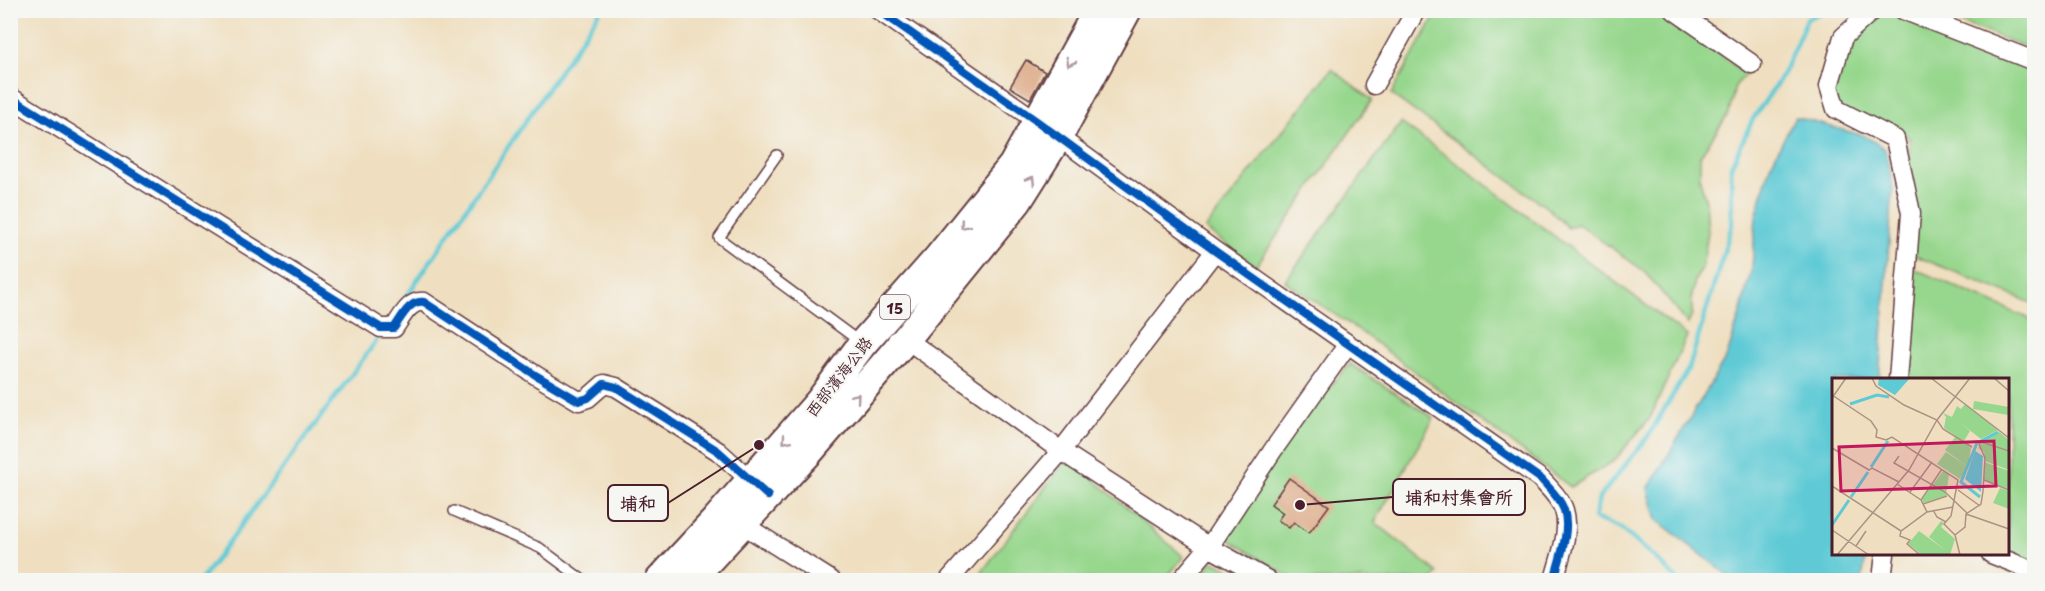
<svg xmlns="http://www.w3.org/2000/svg" width="2045" height="591" font-family="'Playpen Sans','LXGW WenKai TC',sans-serif">
  <style>
    .green { fill: #97d78d; stroke: #707b5c; stroke-width: 1.5 }
    .water { fill: #5ecad5; stroke: #547480; stroke-width: 1.5 }
    .lines { fill: none; stroke-linecap: round; stroke-linejoin: round }
    .stream { stroke: #5ecad5; stroke-width: 4.5 }
    .building { fill: #dca682 }
    .lane-casing { stroke: #633c41; stroke-width: 12 }
    .street-casing { stroke: #633c41; stroke-width: 21 }
    .primary-casing { stroke: #633c41; stroke-width: 32 }
    .lane { stroke: #fff; stroke-width: 9 }
    .street { stroke: #fff; stroke-width: 18 }
    .primary { stroke: #fff; stroke-width: 28 }
    .cycleway-casing { stroke: #f6f6f2; stroke-width: 11 }
    .cycleway { stroke: #0057b8; stroke-width: 8 }
    .oneway { stroke: #ae9aa0 }
    .labels { text-anchor: middle; dominant-baseline: central; stroke-width: 4.5; stroke-linejoin: round; paint-order: stroke }
    .shield { fill: #f6f6f2; stroke: #7e6067; stroke-width: 1.5 }
    .shield-label { font-size: 15px; font-weight: bold; fill: #4a1f2b }
    .street-label { font-size: 16px; fill: #4a1f2b; stroke: #f6f6f2 }
    .inset-river { fill: none; stroke: #5ecad5; stroke-width: 3 }
    .inset-road { fill: none; stroke: #ad9284; stroke-width: 1.5 }
    .view { fill: #c2185b; fill-opacity: 0.15; stroke: #c2185b; stroke-width: 3 }
    .inset-edge { fill: none; stroke: #4a1f2b; stroke-width: 3 }
    .leader { fill: none; stroke: #4a1f2b; stroke-width: 2 }
    .callout-dot { fill: #4a1f2b; stroke: #f6f6f2; stroke-width: 2 }
    .callout { fill: #f6f6f2; stroke: #4a1f2b; stroke-width: 2 }
    .callout-label { font-size: 18px; text-anchor: middle; font-weight: bold; fill: #4a1f2b }
  </style>
  <rect width="100%" height="100%" fill="#f6f6f2"/>
  <filter id="ink" filterUnits="userSpaceOnUse"><feTurbulence type="fractalNoise" baseFrequency=".0167" numOctaves="2"/><feDisplacementMap in="SourceGraphic" scale="12" xChannelSelector="R" yChannelSelector="G"/><feConvolveMatrix kernelMatrix="1 2 1 2 8 2 1 2 1" color-interpolation-filters="sRGB"/></filter>
  <filter id="wash" filterUnits="userSpaceOnUse"><feTurbulence type="fractalNoise" baseFrequency=".008" numOctaves="4" result="noise"/><feDisplacementMap in="SourceGraphic" scale="24" xChannelSelector="R" yChannelSelector="G"/><feGaussianBlur stdDeviation="1.35" result="paint"/><feColorMatrix in="noise" values="0 0 0 0 0 0 0 0 0 0 0 0 0 0 0 0 0 1.4 0 .05"/><feComposite in="paint" operator="in"/></filter>
  <g filter="url(#wash)">
    <rect width="100%" height="100%" fill="#efdfc0"/>
    <path class="green" d="M1438,11H1660L1746,74L1735,86L1729,113L1700,156V180L1706,201L1708,232L1702,268L1695,280L1692,295V314L1688,324L1644,271L1578,224L1568,228L1550,210L1391,94Z
      M1873,11H1903L2034,60V304L1908,253L1907,214L1910,139L1901,131L1836,109L1829,86L1843,37Z
      M1929,11H2034V50Z
      M1332,69L1372,100L1256,266L1205,229Z
      M1401,123L1477,178L1687,336L1650,418L1614,461L1571,487L1361,332L1285,281Z
      M1908,266L2034,321V568L2008,554V380H1899Z
      M1350,364L1434,418L1375,522L1438,573L1433,580H1294L1223,536L1273,450Z
      M1068,457L1184,557L1164,580H976Z
      M1213,561L1252,580H1195Z"/>
    <path class="water" d="M1795,117L1865,136L1885,149L1893,187L1879,379L1834,380V554H1866L1862,580H1734L1657,520L1648,489L1727,356L1740,314L1752,268L1756,217L1770,166Z"/>
    <g class="lines">
      <path class="stream" d="M402,303L601,10
        M201,580L377,340
        M1678,580L1652,555L1621,529L1594,518L1599,498L1647,438L1689,368L1732,225L1731,166L1753,119L1782,76L1807,19L1826,10"/>
    </g>
    <g id="blocks">
      <path class="building" d="M1026,60L1045,72L1030,99L1010,87Z
        M1289,478L1329,506L1309,533L1294,522L1289,528L1278,520L1283,513L1271,504Z"/>
    </g>
  </g>
  <g filter="url(#ink)">
    <use href="#blocks" fill-opacity="0" stroke="#633c41" stroke-width="1.5"/>
    <g class="lines">
      <g class="lane-casing">
        <path id="lane" d="M777,155L719,238L860,342
          M454,511L540,548L583,580"/>
      </g>
      <g class="street-casing">
        <path id="street" d="M878,10L1038,122L1215,251L1541,479C1549,488 1560,498 1564,510C1571,531 1559,560 1554,580
          M1674,10L1752,64
          M1873,10L1843,37L1829,86L1836,109L1895,139L1911,213L1898,380
          M1903,10L2034,61
          M1374,85L1416,10
          M10,97L381,328H394C402,317 409,300 424,302L537,376L579,401L588,398L604,384L616,387L718,451L758,487
          M897,340L906,339L1061,451L1209,547L1268,580
          M742,524L831,580
          M1991,554L2034,571
          M949,580L1061,451L1215,251
          M1181,580L1209,547L1273,450L1348,344
          M1882,580L1885,554"/>
      </g>
      <g class="primary-casing">
        <path id="primary" d="M660,580L715,521L819,402L863,343L938,258L1013,165L1098,10
          M690,580L809,452L906,339L1017,202L1058,137L1127,10"/>
      </g>
      <use href="#lane" class="lane"/>
      <use href="#street" class="street"/>
      <use href="#primary" class="primary"/>
      <g class="cycleway-casing">
        <path id="cycleway" d="M878,10L1038,122L1215,251L1541,479C1549,488 1560,498 1564,510C1571,531 1559,560 1554,580
          M10,97L381,328H394C402,317 409,300 424,302L537,376L579,401L588,398L604,384L616,387L718,451L768,496"/>
      </g>
      <use href="#cycleway" class="cycleway"/>
    </g>
    <defs><path id="oneway-chevron" d="M-2-3.5L2.5 0L-2 3.5" fill="none" stroke-width="1.6" stroke-linecap="round" stroke-linejoin="round" transform="scale(1.5)"/></defs>
    <g class="oneway">
      <use href="#oneway-chevron" transform="translate(1070 62) rotate(118)"/>
      <use href="#oneway-chevron" transform="translate(1031 180) rotate(-58)"/>
      <use href="#oneway-chevron" transform="translate(964 225) rotate(129)"/>
      <use href="#oneway-chevron" transform="translate(856 397) rotate(-49)"/>
      <use href="#oneway-chevron" transform="translate(786 440) rotate(131)"/>
    </g>
  </g>
  <g class="labels">
    <rect class="shield" x="880" y="295" width="30" height="24" rx="4.5"/>
    <g class="shield-label">
      <text x="895" y="307">15</text>
    </g>
    <g class="street-label">
      <text transform="translate(838 376) rotate(-52)">西部濱海公路</text>
    </g>
  </g>
  <g transform="translate(1832 378)">
    <rect width="177" height="177" fill="#efdfc0"/>
    <path d="M142,23L177,29L176,37L141,31ZM133,26L166,52L149,61L127,44L138,53L132,63L139,70L136,89L113,72L124,58L112,50L114,39L111,35L120,39L125,28L129,31ZM167,54L177,62V92L153,83L152,74L146,70L150,63ZM114,74L136,89L128,101L105,86ZM152,84L177,93V111L152,102ZM111,93L117,96L114,118L91,125L90,121ZM168,110L177,113V131L161,125ZM109,143L112,145L109,149L123,161L118,177H90L76,166L87,153L113,172L97,159Z" fill="#97d78d"/>
    <path d="M47,0H78L63,17L46,7ZM143,73L151,78L149,114L133,101Z" fill="#5ecad5"/>
    <path class="inset-river" d="M18,26L45,17L57,19M149,63L166,54M145,65L129,104L148,119M39,89L56,63M19,119L36,94M0,147L17,122"/>
    <path class="inset-road" d="M40,0L44,8L72,27L105,42L111,51L140,69M99,0L177,60M162,0L177,13M0,17L39,43L45,52L44,59L54,62L60,59L126,102L119,138L112,146L123,157M0,20L14,0M0,70L37,92L40,90L67,104M67,78L62,85L113,114L135,135M152,102L177,112M65,106L89,122L95,134M0,108L69,153L95,134L121,129M126,112L148,128M78,114L100,84M89,122L110,91M91,126L115,118M101,132L105,139L114,144M134,136L177,151M0,152L37,177M69,153L68,158L78,162L75,166L88,177M24,168L34,153M5,177L77,92L105,42L138,0M128,177L123,157L133,149L134,136L149,126L151,113L153,80L147,66L150,64L177,73"/>
    <path class="view" d="M162,63L164,108L9,113L7,69Z"/>
    <rect width="177" height="177" class="inset-edge"/>
  </g>
  <path class="leader" d="M1300 505L1393 497M759 445L668 503"/>
  <g class="callout-dot">
    <circle cx="1300" cy="505" r="6"/>
    <circle cx="759" cy="445" r="6"/>
  </g>
  <g class="callout">
    <rect x="1393" y="479" width="132" height="36" rx="6"/>
    <rect x="608" y="485" width="60" height="36" rx="6"/>
  </g>
  <g class="callout-label">
    <text x="1459" y="504">埔和村集會所</text>
    <text x="638" y="510">埔和</text>
  </g>
  <rect width="2045" height="591" fill="none" stroke="#f6f6f2" stroke-width="36"/>
</svg>
